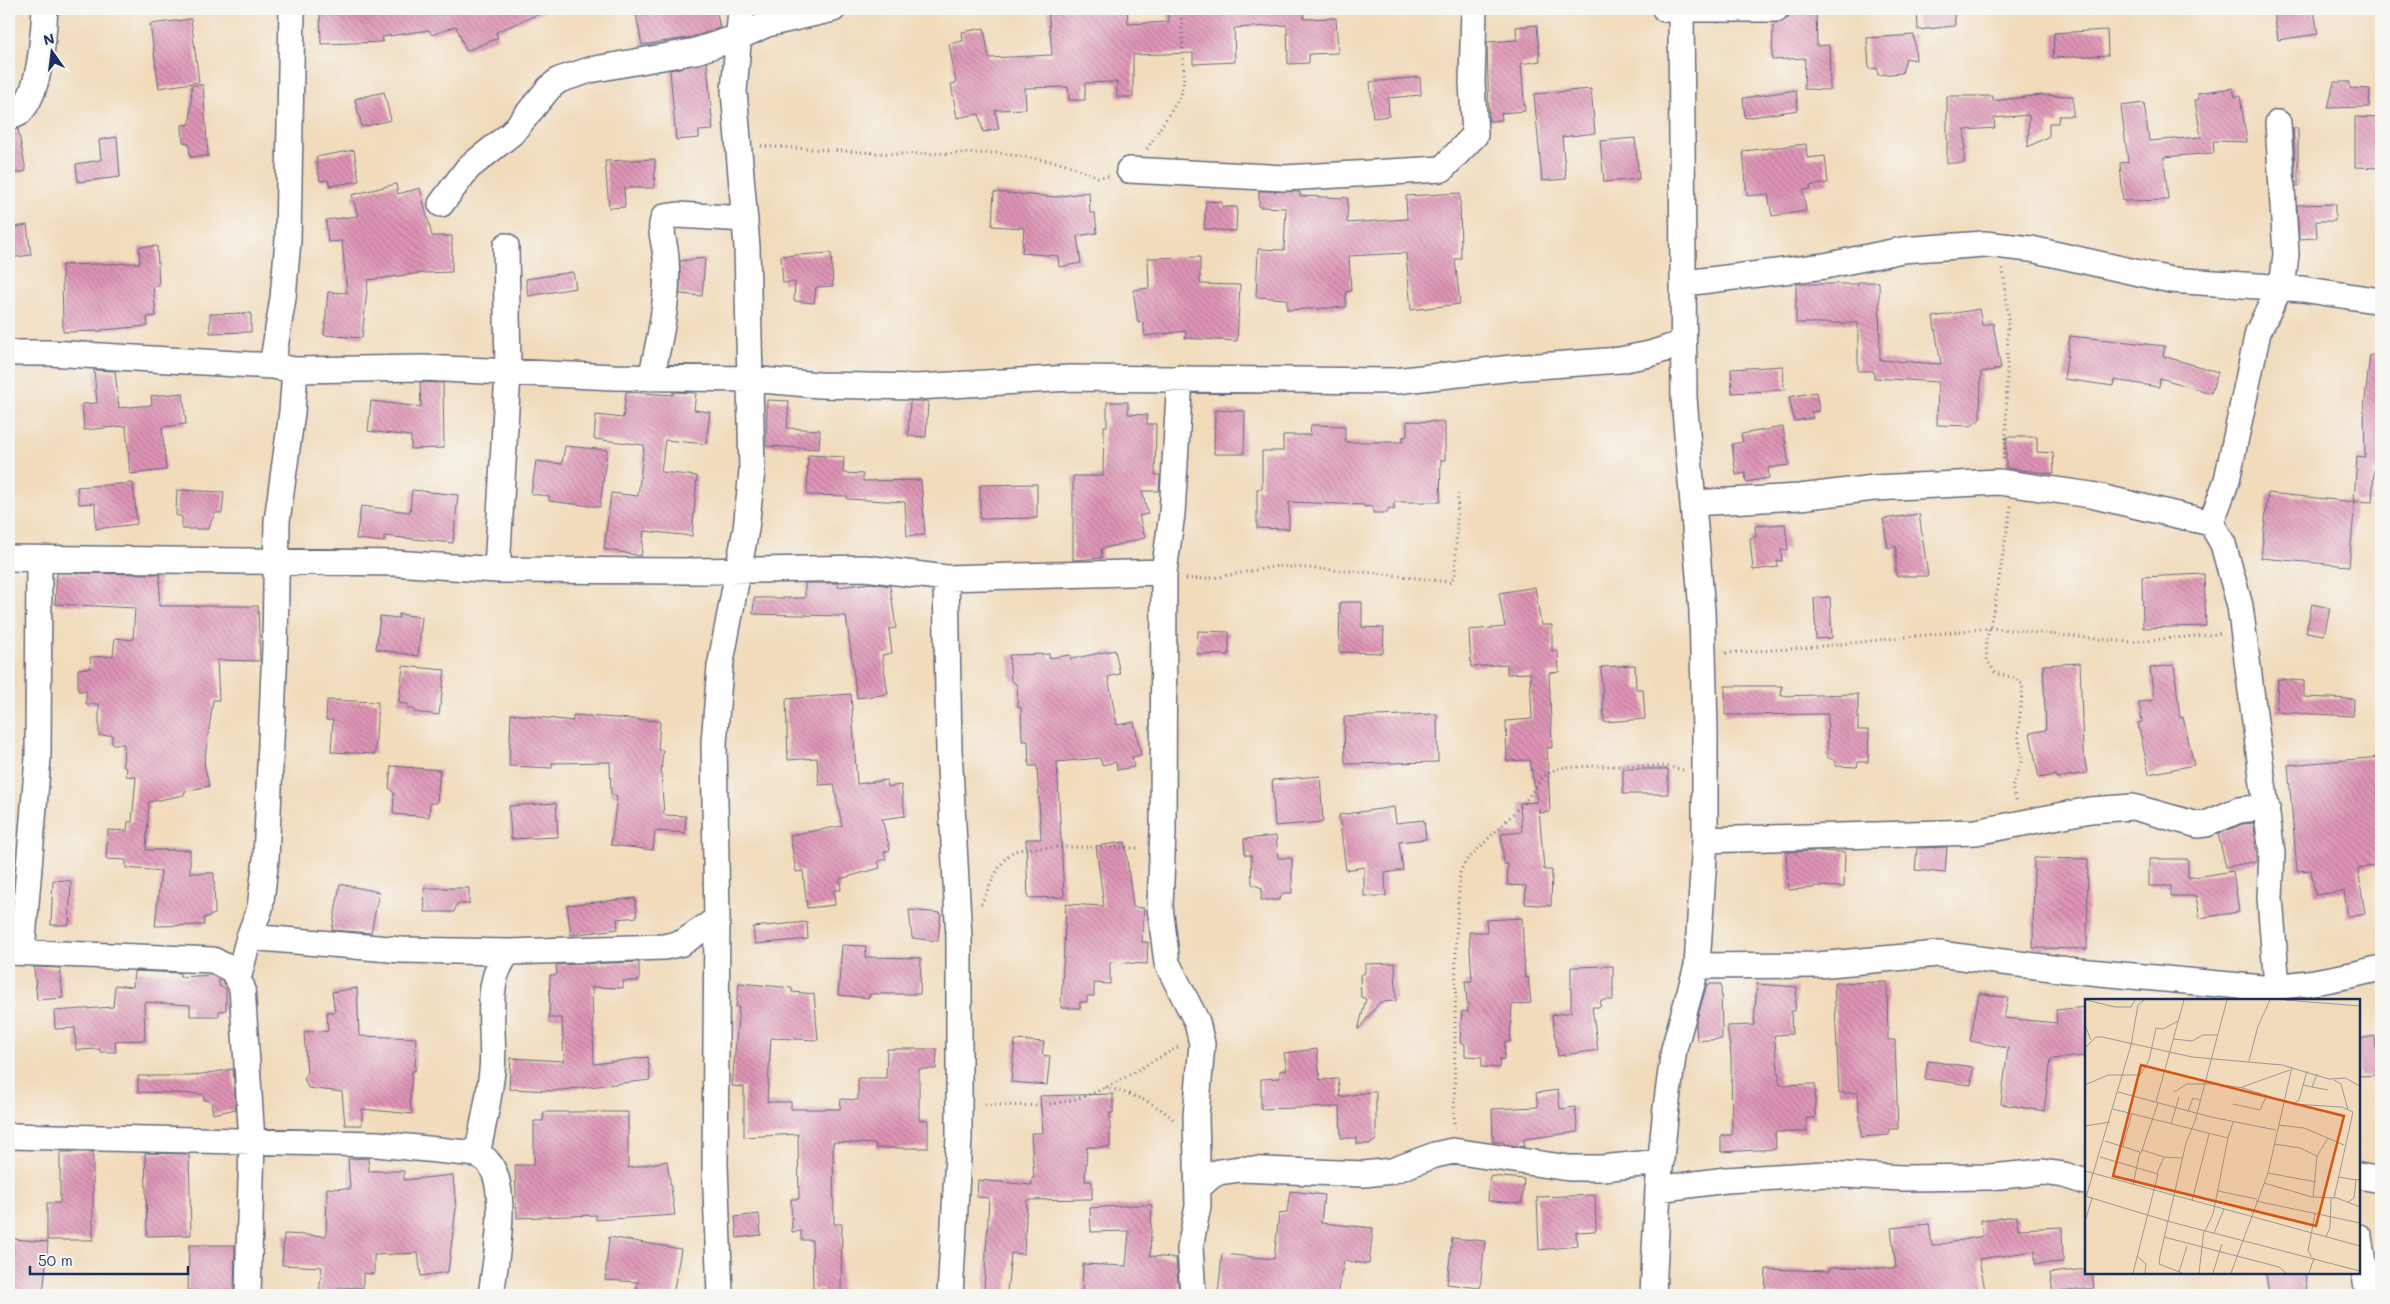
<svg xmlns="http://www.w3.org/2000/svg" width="2390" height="1304" font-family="Mali,sans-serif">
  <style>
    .building { fill: url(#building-back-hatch) }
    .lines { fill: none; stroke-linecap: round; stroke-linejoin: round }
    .minor-casing { stroke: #666b7f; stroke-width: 28 }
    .path { stroke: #666b7f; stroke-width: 3; stroke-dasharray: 1 4; stroke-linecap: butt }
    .minor { stroke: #fff; stroke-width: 25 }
    .inset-road { fill: none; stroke: #9b9696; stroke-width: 1 }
    .view { fill: #d45514; fill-opacity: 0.15; stroke: #d45514; stroke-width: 2.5 }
    .inset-edge { fill: none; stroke: #1b2f5e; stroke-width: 2.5 }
  </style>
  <defs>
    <pattern id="building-back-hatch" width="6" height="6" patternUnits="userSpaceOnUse" patternTransform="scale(1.25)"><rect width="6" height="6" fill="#df94b5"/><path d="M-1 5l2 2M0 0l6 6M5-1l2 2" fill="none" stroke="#b47996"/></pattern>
  </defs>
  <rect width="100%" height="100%" fill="#f6f6f2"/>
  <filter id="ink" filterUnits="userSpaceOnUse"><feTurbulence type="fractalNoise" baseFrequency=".02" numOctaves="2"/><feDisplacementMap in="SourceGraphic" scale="10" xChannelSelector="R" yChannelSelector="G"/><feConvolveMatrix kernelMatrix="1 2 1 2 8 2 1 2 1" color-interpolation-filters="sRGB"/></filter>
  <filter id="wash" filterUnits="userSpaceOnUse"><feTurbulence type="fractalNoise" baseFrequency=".0096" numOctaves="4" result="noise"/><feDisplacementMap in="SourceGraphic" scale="20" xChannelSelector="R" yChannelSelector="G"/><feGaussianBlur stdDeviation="1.12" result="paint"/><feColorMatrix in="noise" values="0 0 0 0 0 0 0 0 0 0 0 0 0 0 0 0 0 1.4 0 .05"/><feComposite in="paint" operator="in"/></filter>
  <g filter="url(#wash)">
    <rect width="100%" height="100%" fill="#f1dbbb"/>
    <g id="blocks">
      <path class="building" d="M320,9H551L496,32L498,38L466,51L456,26L432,35L429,30L382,37L383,42L321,44Z
        M635,9H716L720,28L692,37L642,45Z
        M1048,9H1127L1128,24L1169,22L1167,9H1303L1304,19L1336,18L1338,53L1309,54V63L1288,64L1287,25L1234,28L1235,62L1193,64V53L1133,55V97H1117V82L1085,83V100H1069L1068,87L1025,88L1026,109L995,110L999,129L983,132L979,114L957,118L951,84L956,83L949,44L963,41L962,32L984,28L989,58L1052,55Z
        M1790,9L1816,10L1817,46L1829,45L1830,90L1804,89L1805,58L1772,60L1773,25L1784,21L1789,16Z
        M1917,9H1954L1955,26L1918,30Z
        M2294,9H2314L2318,34L2278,40L2274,12Z
        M191,19L199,82L159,88L150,24Z
        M1537,25L1540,61L1521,64L1525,111L1501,113L1502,120L1489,121L1487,42L1517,40L1516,27Z
        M2107,30L2108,55L2053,58L2054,33Z
        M1914,35L1916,60L1906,58L1902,73L1878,75L1877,68L1869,69L1867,38Z
        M707,62L713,130L699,131V138L676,140L670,70Z
        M1420,77L1421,95L1388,98L1389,116L1373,118L1370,82Z
        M2334,82H2350V88L2370,89L2369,107L2328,108Z
        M192,85H203L208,156L190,157L189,144L183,142L182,125L190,124Z
        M2233,88L2235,97L2240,96L2247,142L2213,141L2214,153L2164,157L2168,200L2123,201L2120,163L2128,162L2121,106L2144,103L2149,141L2201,137L2195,100H2199L2198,93Z
        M1591,89L1595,133L1562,137L1566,179L1542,181L1534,94Z
        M1796,90L1798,110L1745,118L1743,98Z
        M384,92L391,120L362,127L355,99Z
        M2041,95L2073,96V116H2059L2058,123H2049V136L2028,147L2029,115L1994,118L1995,128L1965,130L1964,163H1947V96H1993V101Z
        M2355,117L2381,118V168L2355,167Z
        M2293,128H2298V187H2296Z
        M18,129L26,171L9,175V131Z
        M117,137L120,177L78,182L76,164L101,160L99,140Z
        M1635,138L1639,179L1604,182L1600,141Z
        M1806,144L1807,158L1825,156L1828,183L1810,186L1811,189L1803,190L1806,211L1772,216L1768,194L1747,196L1743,151Z
        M354,150L359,181L330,186L328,180L320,181L316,157Z
        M655,159L654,188H624L625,207L609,208L605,161Z
        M396,184L398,194L420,188L432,236H452V272L422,273L368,280L362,338L324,335L328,292L347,293L342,241L328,242L326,220L358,216L352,195Z
        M1259,191L1300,192V196L1348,198L1347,223L1407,219L1406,196L1460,193L1461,259H1455L1460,304L1411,310L1406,253L1349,256L1351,291L1346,292V307L1287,310V299L1256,297L1258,249L1284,250L1286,208L1259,207Z
        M994,192L1056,197L1089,192L1090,213H1095L1097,233L1077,236L1081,263L1059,267L1058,256L1022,253L1024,228L992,226Z
        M1206,201L1222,202V207H1237L1236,231L1204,229Z
        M2335,204V221H2316L2317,238L2299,239L2297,205Z
        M27,225L31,255L9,258V228Z
        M157,246L159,286H153L156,316L147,317L148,326L102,330V331L63,332L62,265L140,263L139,247Z
        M831,253L833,286L816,287L814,303L794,301L795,282L783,283L781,256Z
        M1200,257V284L1240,285L1237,341L1185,338L1186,331L1145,336L1143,322L1138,323L1133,290L1149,288L1148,258Z
        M705,258L702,296L680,294V261Z
        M573,272L576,288L528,296L526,279Z
        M1858,282H1879L1880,360L1941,364L1933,317L1979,309L1982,325L1993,323L2001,369L1981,372L1980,419L1971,426L1937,425L1938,382L1874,378V371H1858V323H1796V284H1858Z
        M251,313V332L210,333V314Z
        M2070,336L2165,346L2163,356L2218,372L2211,393L2160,378L2159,387L2114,380L2113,386L2064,379Z
        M2370,355L2381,356V470H2374L2372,502L2354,501L2357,456L2365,457L2364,409Z
        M1783,366L1784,390L1732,393L1731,369Z
        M94,370L115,371L119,408L152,405L151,396L183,393L186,424L162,427L166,470L130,474L126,426L84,430L82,404L97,403Z
        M420,382L443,383L444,448L411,449V436L368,431L371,401L421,407Z
        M626,392L673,395V392L696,393L694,410L710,412L706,444L665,440L661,472L697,476L692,536L644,531L641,556L604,549L611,493L638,496L644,445L594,439L596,415L623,418Z
        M1816,392L1819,411L1811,412L1813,418L1794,421L1789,397Z
        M767,400L789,401L787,428L820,430L819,449L766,446Z
        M910,401H928L926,437L908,436Z
        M1107,402H1128V414L1147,415V424H1156L1155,475H1160L1159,491H1142L1148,514L1139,516L1145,538L1101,549L1102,558L1073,560V476H1103L1104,426H1107Z
        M1215,410L1245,411L1244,454H1214Z
        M1407,421L1445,422V460H1441L1440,502H1394V510L1389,508L1387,513H1373V506L1364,507V505L1289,502V529L1257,528V489H1262V451H1283V435H1310L1311,425L1345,426V442H1403V437L1407,436Z
        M1783,427L1789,465L1768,468L1769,478L1746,482L1745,473L1736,475L1732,444L1743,442L1741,434Z
        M2006,437H2037V452L2053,453L2054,474L2006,468Z
        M565,446L607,450L600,507L549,501V496L531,494L536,461L562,464Z
        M808,455L844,457L843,473L863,474V481L921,480L925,535L907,536L905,502L847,499V496L807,495Z
        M133,483L137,524L96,529L95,503L79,504L77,487Z
        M1037,484V518L980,519V485Z
        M177,490L224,492L222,513H215L208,529H182V517L176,515Z
        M412,490L458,495L453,543L384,536V542L356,539L361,506L410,512Z
        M2268,493L2355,502L2349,566L2261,558Z
        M1919,514L1928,576H1896V546L1888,548L1883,519Z
        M1785,524L1788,550H1781L1782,561H1777L1778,567L1753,570L1750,538L1756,537L1755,526Z
        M57,573L160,574L159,606H258L260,661L217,660L219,700H213L204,764L209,786L185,791L184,795L149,802L146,850H190V873H214L215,914L204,918V925L155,926L161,871L126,868V860L106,859L108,830L127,831L128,822H132L136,777L126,776L127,769L123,766L124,744H112V735L99,736V704H86V691H78V669L91,668L90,657L113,656L115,638L133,640L135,608L55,604Z
        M2204,574L2206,626L2143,628L2142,577Z
        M805,583H838V587L871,583L890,586L896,628L889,629L892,653L882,655L888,694L857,698L846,616L753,614L754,598H805Z
        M1535,587L1541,625H1552V651H1558L1559,672L1549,673L1552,748H1547L1550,812L1539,813V809L1544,870H1552L1551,906L1525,904L1526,886L1507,885L1508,864H1504L1501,834L1522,832L1520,803L1537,802L1530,760L1507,761L1506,721L1532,719L1530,673L1507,674V664L1471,667L1469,630L1505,627L1499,593Z
        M1830,597L1832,638L1816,639L1814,598Z
        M1340,602H1362V627L1384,628L1383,653L1339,652Z
        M2312,604L2330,608L2324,635L2306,632Z
        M399,614L422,617L418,656L376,649L380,616L399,618Z
        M1198,631L1229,632V655L1197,654Z
        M1115,650L1120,674L1108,677L1117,725L1134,722L1141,755L1132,757L1134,767L1117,770L1116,762L1102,765L1100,758L1057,762L1064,897L1028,898L1026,839H1041L1037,766H1029L1028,741H1022L1021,707H1018L1017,685L1011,680L1009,655L1049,654V658L1070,655L1071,659Z
        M2080,663L2083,750L2087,773L2056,778V775L2039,778L2030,733L2046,730L2043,665Z
        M1635,665L1636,689H1643L1645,719L1604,722L1601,667Z
        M2174,665L2180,718L2183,717L2194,765L2149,774L2138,723L2142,722L2139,702L2154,700L2150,668Z
        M403,666L445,670L439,715L414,712V709H408V704L399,703Z
        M2278,679L2304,681V697L2354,699L2353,716L2276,712Z
        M1725,686H1782L1781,696L1858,694V730H1869L1868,762H1858L1857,767L1835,766V761L1827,757L1828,714L1725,715Z
        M851,694L857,784L887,780L888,787L901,785L905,816L882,819L890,850L884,852L886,859L878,861L880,868L840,879L841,890H834L835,905L807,908L803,871L796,872L790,835L842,826L834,784L819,785L817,758L788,760L786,699Z
        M327,700L378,702L375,754L331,752L333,720H326Z
        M511,714L573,721V715L660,721L658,750H663L661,774L664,815L686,816L685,833L655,831L653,850L611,845L617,797L611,794L610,762L552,763V768L509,766Z
        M1437,714L1438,762L1345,764L1344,717Z
        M2381,757V864L2358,869L2365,914L2348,917L2344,891L2315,895L2311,870L2297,871L2288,765Z
        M391,766L440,770L437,803H430L429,817L393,814L394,793L389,788Z
        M1623,769H1668V794H1623Z
        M1320,776L1323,822L1275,826L1272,780Z
        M556,803L558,837L511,839L509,806Z
        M1394,807L1396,823L1424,820L1426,839L1399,842L1403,870L1385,873L1386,896H1364V867L1346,870L1339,815Z
        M2254,823L2257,861L2226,867L2218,834L2243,824Z
        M1276,836L1278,858H1292V893H1283L1279,900H1261L1262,888L1252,884L1251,855H1245L1244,839Z
        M1125,842L1133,907L1144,908L1142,942H1148L1147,964L1110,962V984L1094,983V996H1087V1002H1080V1008H1061L1066,904L1104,906L1096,846Z
        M1947,847L1945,873L1915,870L1917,848Z
        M1822,851L1845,852L1844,887L1814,886V888L1788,890L1786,852Z
        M2034,858L2088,859L2087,949L2033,948Z
        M2149,859H2188V878L2233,871L2239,912L2200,918L2196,896H2171V886H2149Z
        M53,880L71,881L69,925H51Z
        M340,884L379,892L371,933L332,930Z
        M424,888H469V904H457L454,912H425Z
        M635,898L637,917L617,919L618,929L571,935L567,905Z
        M909,910L941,913L938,941L912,938Z
        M1522,918L1525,978L1528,977L1531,1003L1512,1005L1510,1042H1505L1504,1059H1500L1499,1068L1482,1067V1057L1465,1056V1044L1460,1042L1462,1011L1468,1012L1465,981H1472L1469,932H1487L1486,920Z
        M807,922L808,939L755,944L753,927Z
        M842,945L866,946L865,957L921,958L920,994H870L869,998L838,995Z
        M639,962V981H623V988L592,987L594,1064L648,1057L650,1080L553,1091L509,1089L511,1058L564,1061L562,1018H549L550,975H557L556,965Z
        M1395,963L1396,1001L1380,1002L1358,1030L1366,999L1361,997L1360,975L1365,973V964Z
        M1613,966V1000H1601L1600,1007H1592L1598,1050L1558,1056L1552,1015L1571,1012V967Z
        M34,967L60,968L63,998L37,1000Z
        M134,971L180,973V977L212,975L219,979V986L226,989V1010L219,1011V1016H190V1005L144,1002L145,1040L115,1041L116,1052H100V1049L76,1050L75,1028L55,1029L54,1011L113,1007L115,985L133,987Z
        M1887,982L1888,1040H1895L1898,1129H1889V1135L1861,1137L1858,1093H1839L1834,983Z
        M739,983L792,988V992L814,994L818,1040L771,1038L767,1102H791V1109H840L841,1099L858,1100V1078H886L887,1049H937L936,1069H919V1120H928V1148H876V1144L833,1142L834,1224H842L841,1295H824V1289H813L812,1240H801V1231L792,1232L791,1199H799L798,1134L744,1137V1087L732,1086L739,1007H736Z
        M1707,984H1721L1722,1039L1697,1041L1696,1022Z
        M1757,984L1797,987L1795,1011H1791L1792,1034L1774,1035L1780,1085L1815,1084V1118H1806L1807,1132H1775L1776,1149L1721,1152V1135H1732L1731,1056L1727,1026L1754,1025Z
        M357,988L359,1036L416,1038L415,1071H412L410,1102L412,1114L362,1109V1125H345L342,1092L308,1088L304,1078L307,1074L304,1032L328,1031L327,1012H335L332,992Z
        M1979,993L2008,998L2004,1018L2057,1023L2056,1010L2086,1007V1056L2051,1059L2044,1111L2001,1104L2008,1048L1970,1041Z
        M2375,1036L2378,1075L2359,1076V1039Z
        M1015,1040L1044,1042L1042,1055L1050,1056L1047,1085L1011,1082Z
        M1317,1049L1320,1080L1338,1079L1340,1097L1376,1091V1140L1370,1144H1357V1138H1341L1340,1107L1261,1109V1079L1280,1078V1071L1287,1070L1284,1053Z
        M1928,1061L1973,1067L1971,1085L1925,1079Z
        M233,1069L236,1109L213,1114L211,1101L204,1100L203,1094L138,1092V1076H190Z
        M1558,1090L1560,1109L1575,1107L1578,1132L1524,1139V1147L1504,1144L1503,1142H1493L1492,1109L1538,1107L1536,1093Z
        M1113,1094V1113H1110V1147H1087L1085,1181H1092V1199L1027,1200L1024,1254L1011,1253L1007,1293L984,1291L989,1198L977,1197L978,1180L1032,1185V1178H1034L1031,1133H1043L1040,1096Z
        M544,1112H628V1168L667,1161L675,1215L596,1220V1215L517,1218L515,1165H534V1121H543Z
        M60,1152H93V1240H47V1203H60Z
        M145,1153L189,1154L191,1235L147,1236Z
        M368,1158L369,1171H404V1180L453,1175L456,1208L448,1272L421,1276L418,1253L374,1255V1274L363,1273V1288L338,1287L337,1295H319L322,1267L282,1265L284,1234L326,1236L327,1188L350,1189L348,1159Z
        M1490,1176L1524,1179L1522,1203L1488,1201Z
        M1290,1191L1324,1195L1321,1223L1373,1228L1369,1264L1344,1261L1337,1295H1218L1222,1254L1274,1259L1279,1214L1287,1213Z
        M1595,1195L1596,1231L1576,1232L1577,1246L1539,1250L1537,1197Z
        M1132,1205H1152L1150,1256L1176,1258L1179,1295H1082L1083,1264L1126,1266L1129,1231L1091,1232L1090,1208Z
        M759,1214L761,1235L737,1238L735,1217Z
        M2017,1216L2018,1229L2062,1227L2063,1262L2035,1264V1251L1979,1259L1986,1295H1765L1766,1269L1830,1271V1267L1896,1268L1891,1228L1929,1224L1932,1246L1983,1236L1981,1220Z
        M609,1237L681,1249L673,1295H635L638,1282L605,1280Z
        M1452,1238L1485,1241L1480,1288L1447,1284Z
        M14,1239L48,1242L43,1295H9V1260L12,1261Z
        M189,1245H235L234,1295H188Z
        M2086,1269V1273H2092L2094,1288L2053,1293L2050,1273Z
        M2266,1273H2305L2307,1295H2269Z"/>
    </g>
  </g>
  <g filter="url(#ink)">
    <use href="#blocks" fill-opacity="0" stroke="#666b7f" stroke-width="1"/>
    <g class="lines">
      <g class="minor-casing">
        <path id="minor" d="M1665,9H1776
          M9,117C12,116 17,115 19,113C41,93 43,36 45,9
          M2278,123L2286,254L2282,289
          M1129,170L1285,178L1442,169L1475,135L1472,82L1474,9
          M441,204L468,168L512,133L549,88L559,80L590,70L696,51L739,37L767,24L833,9
          M1685,283L1825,266L1902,250L1984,244L2031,249L2171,280L2302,289L2381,301
          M9,353H50L272,366L295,370L423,368L614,377L751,379L819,385L917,387L1070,378L1395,381L1512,368L1620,360L1650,354L1683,343
          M272,366L283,298L288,240L292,9
          M651,378C660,339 669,299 666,259C666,245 658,230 664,217L678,215L745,219
          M1693,503L1800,497L1874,488L1999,482L2091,495L2211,523
          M9,558L394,563L497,570L692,571L865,568L946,578L1164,572L1172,514L1180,378
          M497,570L508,372L506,246
          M1164,572L1163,830L1160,907L1167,963L1197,1022L1202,1044L1196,1116L1198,1206L1190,1248L1193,1295
          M946,578L949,750L959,938V1138L950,1295
          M1705,840L1976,832L2090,810L2133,807L2198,825L2206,824L2239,810L2267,807
          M249,937L401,950L509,952
          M9,952L213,960L232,970L242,987L252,1141L248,1295
          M22,952L38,758L39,559
          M1697,966L1818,965L1938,954L2068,970L2262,988C2303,985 2342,978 2381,968
          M238,979L249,937L260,908L266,859L275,647L277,521L292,412L295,370
          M2277,987L2270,898L2272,853L2240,606L2223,544L2211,523L2227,480L2258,332L2279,289
          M9,1136L377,1144L477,1154C480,1156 485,1158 487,1161C511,1185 495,1264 491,1295
          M477,1154C483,1127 489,1099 492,1071C496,1034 481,981 509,952L664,947L682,943L717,919
          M2359,1176L2381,1180
          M1199,1187L1211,1176L1219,1172L1240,1169L1364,1174L1392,1171L1435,1155L1453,1151L1569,1168H1602L1661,1162
          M1658,1189L1726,1180L1825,1174L1903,1178L1990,1177L2043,1172L2064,1175L2086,1182
          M2359,1237L2368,1295
          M720,1295L715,1165L717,919L714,743L720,667L746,529L752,471L747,247L734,91L741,9
          M1653,1295L1658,1189L1666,1108L1674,1049L1697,966L1705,840V730L1702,611L1684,398L1681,9"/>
      </g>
      <path class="path" d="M761,146L894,154L999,153L1063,163L1098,177L1109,176
        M1147,149L1181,95L1184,81L1181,9
        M2003,459L2006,437L2008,314L2003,269
        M2011,506L1995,603L1986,643L1987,660L1995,673L2015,678L2023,685L2018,734L2022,760L2012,787L2017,802
        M1186,579L1214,578L1277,566L1375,573L1450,582L1455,575L1458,494
        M1726,653L1805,648L1990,628L2128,642L2218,634L2222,632
        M981,904C988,891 1000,858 1013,852C1027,844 1118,848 1140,848
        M1105,1087C1130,1094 1154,1101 1173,1119
        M980,1104C1017,1106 1056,1108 1091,1094C1121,1082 1151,1061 1180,1046
        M1454,1128L1456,938L1460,873L1465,862L1524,803L1542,778L1550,772L1559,768L1593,766H1666L1683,770"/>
      <use href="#minor" class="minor"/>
    </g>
  </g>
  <g transform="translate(2085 999)">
    <rect width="275" height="275" fill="#f1dbbb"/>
    <path class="inset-road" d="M1,1L30,8H46L50,1M200,1L275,7M0,26L6,41M89,40L107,42L118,36H132M0,49L11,38H17L107,58L197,66L244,80L260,79L275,87M164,62L173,27L185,1M249,81L256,85L263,111M0,86L23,76H55L64,61L71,29L78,30L93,22M218,86L227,88L232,75M157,88L205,71M227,88L243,91M33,93L126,118L191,131M89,93L102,85H131L158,89L208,105L257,108L268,113L249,199M71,103L99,1M148,105L175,111L181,98M208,105L214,101L222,72M28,110L143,139L148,123M103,112L108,99L115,101M86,125L94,98M193,126L219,129L259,146M0,127L25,123M20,142L55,153L48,186M189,145L215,149L232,157M38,147L47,114M57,151L79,158M56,154L73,104M15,158L73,175L48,274M0,172L275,247M72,174L79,158L97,159M183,174L231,183M254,178L271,181M179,184L227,198L252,199L275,208M133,192L172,200M0,197L82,222L275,272M1,198L46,46L53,6L59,1M228,198L232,157L243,139M107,202L124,135M171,202L275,224M263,203L269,199L271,181L275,180M0,223L7,199M120,232L128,215L143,139M129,234L139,210M241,237L245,229L246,199M79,238L194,268L201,274M52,257L61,265L60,274M227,258L223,252L230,215M94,273L102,247M97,274L74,265L75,257L101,144L110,122L142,1M114,274L119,231M128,274L137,245M146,274L183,174L207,68M224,274L229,259"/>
    <path class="view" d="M56,66L259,117L231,227L28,177Z"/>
    <rect width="275" height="275" class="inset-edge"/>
  </g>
  <rect width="2390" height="1304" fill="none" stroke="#f6f6f2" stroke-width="30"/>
  <g transform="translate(52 52) rotate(346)" stroke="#f6f6f2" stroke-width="4" paint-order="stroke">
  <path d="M0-4L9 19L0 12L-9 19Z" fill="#1b2f5e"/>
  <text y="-8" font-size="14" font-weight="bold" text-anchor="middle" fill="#1b2f5e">N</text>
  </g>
  <path d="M30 1266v8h158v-8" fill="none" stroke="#1b2f5e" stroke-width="2.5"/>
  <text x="38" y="1266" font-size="15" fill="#1b2f5e" stroke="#f6f6f2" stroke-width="4" paint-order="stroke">50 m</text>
</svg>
